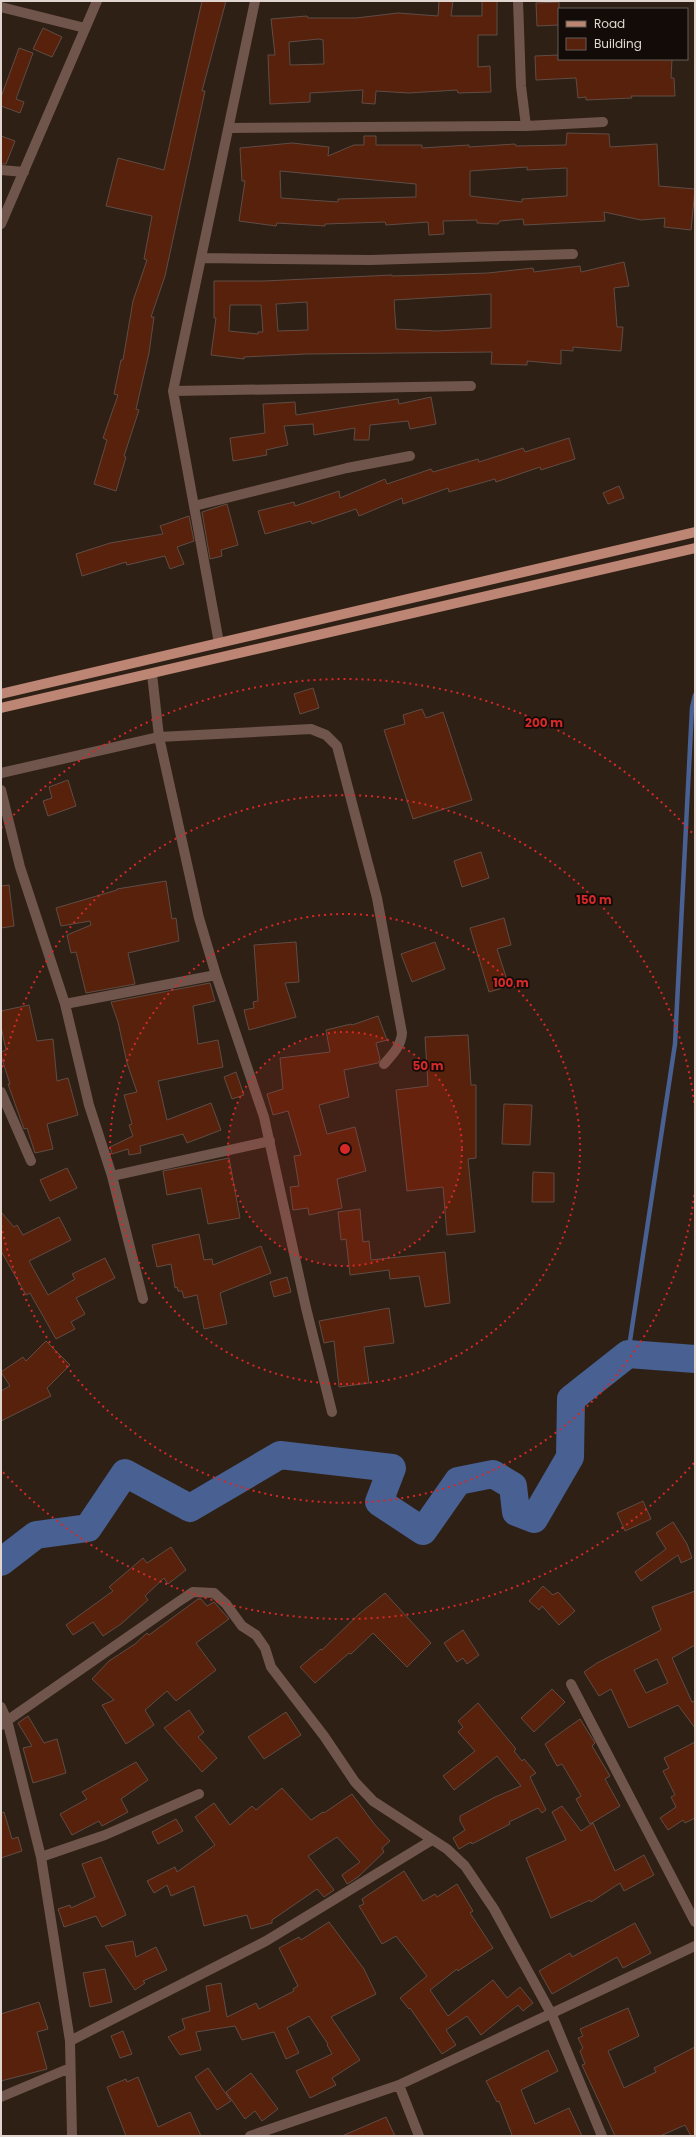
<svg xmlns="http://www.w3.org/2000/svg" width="696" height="2137" font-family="Poppins,sans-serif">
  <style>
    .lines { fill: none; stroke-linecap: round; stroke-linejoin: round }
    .stream { stroke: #486092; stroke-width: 4.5 }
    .river { stroke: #486092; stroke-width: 28 }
    .building { fill: #58210b; stroke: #5f4c45; fill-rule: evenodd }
    .minor { stroke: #70554c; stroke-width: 10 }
    .major { stroke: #bd8574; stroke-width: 10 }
    .ring { fill: none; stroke: #d62828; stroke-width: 2; stroke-dasharray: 2 4 }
    .centre { fill: #d62828; stroke: #120b07; stroke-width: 2 }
    .ring-label { font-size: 12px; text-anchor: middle; font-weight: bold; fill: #d62828; stroke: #120b07; stroke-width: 3.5; stroke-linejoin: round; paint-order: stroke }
  </style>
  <rect width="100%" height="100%" fill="#2e2015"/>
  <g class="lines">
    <path class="stream" d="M628,1354L675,1044L692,708L695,695"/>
    <path class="river" d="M1,1562L36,1535L88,1528L125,1473L190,1508L280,1455L392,1468L379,1502L423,1531L458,1481L493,1474L513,1486L516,1512L534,1519L570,1457L571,1399L628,1354L695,1359"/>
  </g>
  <path class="building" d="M202,1H226L202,91H205L165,276L151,317H154L149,353L136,409L139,410L124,456L126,457L116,491L94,484L107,440L103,438L118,395L114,394L121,360H123L133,301L147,260L144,259L152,216L106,206L118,158L164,170Z
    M439,1H453L451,16H482V1H497V35H478V67L490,66L491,92L458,93L457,90L409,93L376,91L375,104L362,103L363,90L310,93V102L270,104L268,55H275L271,19L307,16L308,18H356L398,13L438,16ZM319,39L323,40L324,64L290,65L289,42Z
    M559,2V25L537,26L536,3Z
    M43,28L62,37L52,57L33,49Z
    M19,48L33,53L16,99L24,102L20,113L1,106V97Z
    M559,55V59H672L671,78H674L675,96H631L632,98L586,100V97L578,98L576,78L536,80L535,56Z
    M567,133L609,134L610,147L657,144L659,186L695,189L691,230L664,227L665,218L641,220L604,212L605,221L524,225L523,219L500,221L498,224L477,223V220L443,221L444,234L429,235L428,222L386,225L385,222L325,224V226L277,223L276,226L239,221L245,181H242L240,148L292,143L329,147L328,156L354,145H364V136H376V145H422V148L469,145V147L515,144L516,146L566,145ZM527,167V170L567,168V196L522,199V202L470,196V171ZM280,171L416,184V197L338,199V202L281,198Z
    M1,136L15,141L6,164H1Z
    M624,262L629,286L614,288L617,327H623L621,351L573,347V351L561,350V364L527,361V365L491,364L492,352L306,354L244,357V359L211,355L216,318H214V281H264L392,275V276L488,273L533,268L534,272L580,266L581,272ZM491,294V328L437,331L396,329L394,300ZM307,302L308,330L278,331L276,304ZM230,305H261L263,332H258V334L229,331Z
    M431,397L436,424L410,429L408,421L370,425L369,440H354L355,428L314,435L313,424L284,426L288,445L266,450L267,455L233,461L230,438L265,433L263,404L295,402L296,415L398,399L399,404Z
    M569,438L575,459L541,470L540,467L496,482L495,479L449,492L448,488L403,504L402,498L359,516L356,509L312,524L311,521L265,534L258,511L294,502L295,506L339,491L340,498L385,479L387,484L431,469L433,472L478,459L479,462L523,448L525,452Z
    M619,486L624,498L608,504L603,493Z
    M227,504L238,545L221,550L222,556L210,559L202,512Z
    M189,516L194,541L177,547L184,564L170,569L165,556L127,565L126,562L82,576L76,554L110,543L163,534L160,526Z
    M313,688L319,708L300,714L294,694Z
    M422,709L426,718L443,712L472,800L413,819L384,730L405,724L403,715Z
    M68,780L76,806L48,816L43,801L52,798L49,787Z
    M481,852L489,878L462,887L454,861Z
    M166,881L172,919L176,918L179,941L128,953L135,984L86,993L76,952L71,953L67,935L91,925L90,921L61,926L56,908L117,890V889Z
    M9,885L14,926L1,928V886Z
    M504,918L511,945L497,949L509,986L489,992L470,928Z
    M296,942L299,982L285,983L296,1017L249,1030L244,1010L254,1008L253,1002L258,1001L254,945Z
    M435,942L445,969L412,982L401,954Z
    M210,983L215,1001L193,1006L198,1044L218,1040L223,1067L158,1081L167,1120L211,1103L221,1130L187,1143L183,1134L140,1146L141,1153L129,1155L128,1149L112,1154L110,1147L133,1136L129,1125L132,1124L124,1095L137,1092L127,1063L118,1022L111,1002Z
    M29,1005L37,1041L53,1039L57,1081L68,1078L78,1115L47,1124L53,1149L35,1153L27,1128L24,1129L8,1084H10L1,1056V1052L6,1050L1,1026V1011Z
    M378,1016L387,1040L376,1043L380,1059L378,1063L344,1070L349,1097L319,1105L327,1134L355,1127L366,1171L337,1179L342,1208L309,1215L308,1208L293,1210L290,1187L299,1186L294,1156L301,1155L288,1111L273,1115L267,1094L283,1089L280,1058L330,1052L326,1030L351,1024L352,1025Z
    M468,1035L471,1085H476V1158L468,1159L475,1232L447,1235L443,1187L407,1191L396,1090L428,1086L425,1037Z
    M236,1072L244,1095L232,1099L224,1077Z
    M504,1104L532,1105L530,1145L502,1144Z
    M229,1158L240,1218L208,1224L201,1188L167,1195L163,1171Z
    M67,1168L77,1188L50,1201L40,1180Z
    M533,1172L554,1173V1202H532Z
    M360,1209L363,1242L369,1241L371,1260L445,1252L450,1303L425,1307L419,1276L390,1279L389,1270L350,1275L346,1239L341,1240L338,1212Z
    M1,1212L14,1227L17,1225L23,1235L59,1217L71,1240L29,1261L48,1295L75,1279L72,1274L105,1258L115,1278L76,1298L85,1314L71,1322L75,1329L56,1339L30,1293L26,1295L1,1251Z
    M199,1234L204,1260L212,1259L213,1265L261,1246L271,1273L220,1293L227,1324L204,1329L197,1295L184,1298L182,1291H178L177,1287L175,1288L171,1264L157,1267L152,1245Z
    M287,1277L291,1292L274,1297L270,1282Z
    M389,1308L394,1343L364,1347L369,1383L339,1387L334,1341L324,1343L319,1321Z
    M46,1341L70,1365L47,1388L51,1396L1,1421V1391L10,1386L1,1372L23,1357L26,1361Z
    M643,1501L651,1519L625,1531L617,1513Z
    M673,1522L687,1544L692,1558L681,1563L678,1555L641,1581L635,1572L666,1549L656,1533Z
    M171,1547L186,1570L168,1584L164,1578L145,1596L148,1600L121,1624L103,1636L93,1622L73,1635L66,1625L113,1591L109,1587L143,1558L147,1563Z
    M543,1586L553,1595L558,1592L575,1611L559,1625L542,1606L539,1610L529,1601Z
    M695,1591V1645L672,1658L692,1702L695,1701V1728L678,1705L629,1728L611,1689L599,1696L584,1672L597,1663L661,1630L652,1607ZM657,1659L668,1683L646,1693L634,1670Z
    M385,1593L431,1643L407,1667L373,1633L351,1654L349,1653L315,1683L300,1667L321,1649L322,1650L359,1614Z
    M198,1599H201L207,1606L214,1602L229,1619L196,1643L216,1670L176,1701L167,1691L145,1710L154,1725L126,1744L102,1705L114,1700L92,1679L109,1661L135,1644L147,1633L149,1635Z
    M463,1630L479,1655L467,1664L463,1658L457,1662L444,1643Z
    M552,1689L565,1702L534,1732L521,1718Z
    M478,1703L516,1749L514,1751L522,1761L524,1759L536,1773L530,1777L546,1810L542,1813L538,1808L509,1822L510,1824L472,1844L471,1842L459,1849L453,1838L465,1830L460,1821V1816L495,1797L521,1786L497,1756L454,1790L443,1776L475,1751L458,1732L463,1727L458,1721Z
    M189,1710L204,1732L198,1737L217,1758L202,1772L164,1728Z
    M286,1712L301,1735L264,1759L248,1737Z
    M28,1716L44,1743L57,1739L66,1773L33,1783L23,1748L32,1746L18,1723Z
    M580,1719L595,1743L592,1746L610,1776L605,1779L620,1806L590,1824L576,1799L581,1796L562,1764L557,1766L545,1744Z
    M695,1742V1818L685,1823L683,1820L668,1830L660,1818L676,1807L671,1797L675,1795L663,1771L669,1768L664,1758Z
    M136,1762L148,1780L121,1799L128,1812L102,1826L99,1821L72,1835L60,1814L87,1799L82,1792Z
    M282,1788L311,1820L323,1812L324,1813L352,1794L375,1825L390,1841L382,1848L384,1852L358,1877L347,1884L342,1875L360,1862L337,1837L308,1856L334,1890L324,1897L317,1889L272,1920V1923L251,1929L247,1915L204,1926L194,1886L171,1896L167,1885L154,1893L147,1881L175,1867L177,1872L215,1845L195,1817L214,1803L230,1825L252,1806L256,1810Z
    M562,1806L581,1831L593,1823L615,1871L644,1855L654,1875L624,1891L620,1883L591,1902L590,1900L551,1918L526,1858L566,1840L552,1812Z
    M4,1812L12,1839L18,1837L22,1851L1,1858V1813Z
    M176,1819L183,1831L158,1844L152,1832Z
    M101,1857L126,1915L102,1927L96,1916L64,1927L58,1909L70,1905L71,1908L95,1897L82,1864Z
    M404,1871L423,1901L435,1894L437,1897L457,1884L473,1911L470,1913L493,1948L458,1971L457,1969L430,1990L448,2016L493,1980L507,1998L520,1987L533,2003L523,2011L518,2005L481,2035L467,2016L446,2030L456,2045L442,2054L410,2008L409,2009L400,1998L427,1976L396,1936L382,1944L359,1906L364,1904L362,1899Z
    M329,1922L364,1969L376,1994L331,2017L360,2060L332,2078L336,2085L310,2098L296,2071L332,2054L327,2045L328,2044L309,2016L287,2028L299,2053L286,2059L274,2032L242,2040L235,2026L196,2032L201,2050L180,2055L168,2037L185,2029L182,2019L210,2011L206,1986L221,1983L227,2017L256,2003L259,2009L294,1991L293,1989L298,1986L279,1948L299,1937L301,1940Z
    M635,1923L651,1953L623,1968L617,1957L552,1994L539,1971L570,1953L572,1957Z
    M133,1941L136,1957L156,1947L167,1970L143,1981L145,1983L135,1990L105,1946Z
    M105,1969L112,2002L90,2007L83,1973Z
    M39,2002L48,2029L37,2032L47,2069L1,2081V2014Z
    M628,2008L639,2036L608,2051L624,2088L656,2072L654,2068L695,2047V2136H691L685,2125L660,2136H615L610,2125L582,2065L585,2064L580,2051L583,2048L578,2038L583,2036L580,2029Z
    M123,2031L132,2054L120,2058L111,2036Z
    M548,2050L558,2071L521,2090L535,2124L569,2108L582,2136H511L512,2135L499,2101L497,2102L486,2081Z
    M208,2068L231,2101L217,2110L195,2077Z
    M251,2073L278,2109L262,2121L255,2111L245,2119L226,2092Z
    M138,2077L158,2127L190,2112L201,2136H126L107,2087L126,2079L127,2082Z
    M386,2117L395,2136H342Z"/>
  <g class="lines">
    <path class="minor" d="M518,1L521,86L526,126
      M1,7L85,28
      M229,128L526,126L603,122
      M1,170L24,172
      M1,224L97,1
      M201,258L370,260L573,254
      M173,391L471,386
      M194,506L347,468L410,456
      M219,643L173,391L255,1
      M152,674L159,737L199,918L216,975L264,1117L306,1308L332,1412
      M1,773L159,737L311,729L326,735L337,746L377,898L402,1033C401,1046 393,1054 384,1064
      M1,790L20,867L65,1004L89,1105L112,1176L143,1299
      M65,1004L216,975
      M1,1092L31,1161
      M112,1176L270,1141
      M571,1684L695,1922
      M1,1707L7,1720L41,1857L70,2041L72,2136
      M1,1725L178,1602L193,1592L214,1593L226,1604L242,1626L256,1635L265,1648L271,1667L324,1736L355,1782L373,1801L447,1849L465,1866L494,1909L552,2015L602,2136
      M41,1857L105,1835L199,1794
      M70,2041L266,1941L432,1840
      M399,2085L419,2136
      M1,2097L70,2068
      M250,2136L399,2085L695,1946"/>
    <path class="major" d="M1,694L695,532
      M1,708L695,548"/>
  </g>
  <circle cx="345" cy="1149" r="117" fill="#d62828" fill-opacity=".12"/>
  <g class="ring">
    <circle cx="345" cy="1149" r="117"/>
    <circle cx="345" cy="1149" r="235"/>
    <path d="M695 1189A352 352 0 0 1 1 1225M1 1073A352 352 0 0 1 695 1109"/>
    <path d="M694 1463A470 470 0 0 1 1 1470M1 828A470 470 0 0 1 694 835"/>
  </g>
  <circle cx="345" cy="1149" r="6" class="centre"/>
  <g class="ring-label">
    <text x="544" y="727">200 m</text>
    <text x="594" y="904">150 m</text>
    <text x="511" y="987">100 m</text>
    <text x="428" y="1070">50 m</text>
  </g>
  <rect width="696" height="2137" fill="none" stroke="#e0d6cf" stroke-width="4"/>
  <rect x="558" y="8" width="130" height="52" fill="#120b07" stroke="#645c57"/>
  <rect x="566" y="21" width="20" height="6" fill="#bd8574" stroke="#645c57"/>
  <text x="594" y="28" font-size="12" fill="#e0d6cf">Road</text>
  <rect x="566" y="38" width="20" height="12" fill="#58210b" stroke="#645c57"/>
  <text x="594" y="48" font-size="12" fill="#e0d6cf">Building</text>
</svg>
